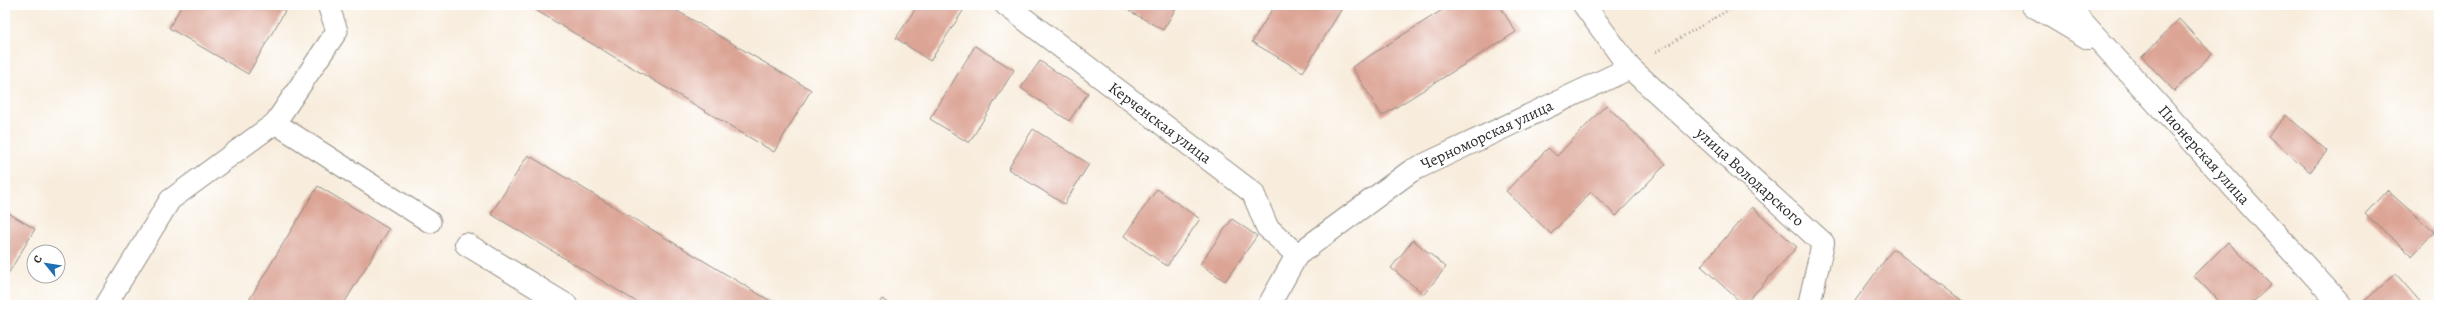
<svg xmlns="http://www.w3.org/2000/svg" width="2444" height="310" font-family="Alegreya,serif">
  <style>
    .building { fill: #dca495 }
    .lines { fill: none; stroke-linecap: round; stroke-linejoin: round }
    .service-casing { stroke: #928c84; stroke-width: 23 }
    .minor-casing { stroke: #928c84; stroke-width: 24 }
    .path { stroke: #928c84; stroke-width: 2.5; stroke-dasharray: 1 3; stroke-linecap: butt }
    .service { stroke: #fff; stroke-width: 21 }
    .minor { stroke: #fff; stroke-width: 22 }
    .labels { text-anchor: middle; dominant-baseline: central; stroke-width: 3.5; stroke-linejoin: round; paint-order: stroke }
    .street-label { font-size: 16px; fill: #2b2b2b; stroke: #fff }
  </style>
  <rect width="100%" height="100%" fill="#fff"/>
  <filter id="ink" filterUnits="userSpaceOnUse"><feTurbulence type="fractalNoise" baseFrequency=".025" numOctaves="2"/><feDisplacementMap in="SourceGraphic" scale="8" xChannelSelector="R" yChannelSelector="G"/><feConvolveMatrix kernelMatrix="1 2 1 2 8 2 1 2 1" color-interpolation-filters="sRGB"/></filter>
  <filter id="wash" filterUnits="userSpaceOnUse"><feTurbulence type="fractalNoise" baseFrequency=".012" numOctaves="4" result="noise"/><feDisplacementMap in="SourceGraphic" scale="16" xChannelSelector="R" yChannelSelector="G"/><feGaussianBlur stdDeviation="0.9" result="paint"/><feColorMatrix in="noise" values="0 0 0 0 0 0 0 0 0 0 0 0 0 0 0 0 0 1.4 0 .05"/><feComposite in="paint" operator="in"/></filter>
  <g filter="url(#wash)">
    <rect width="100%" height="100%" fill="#f8eddd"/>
    <g id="blocks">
      <path class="building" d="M182,5H275L285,11L248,74L169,28Z
        M527,5H667L811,90L774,152Z
        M918,5H954L963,11L930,61L896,38Z
        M1119,5H1178L1163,30Z
        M1275,5H1333L1341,10L1303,72L1252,42Z
        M1450,5H1499L1516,32L1382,116L1352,67Z
        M2179,19L2212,54L2174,91L2142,57Z
        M975,46L1014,70L969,143L930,119Z
        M1040,61L1088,93L1069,121L1021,88Z
        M1606,105L1666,164L1616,216L1591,192L1551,234L1506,191L1548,148L1557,156Z
        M2286,115L2327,151L2310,172L2268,136Z
        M1033,129L1089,164L1064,204L1008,169Z
        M528,155L777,305H642L491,214Z
        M318,186L389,229L343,305H246Z
        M1157,189L1200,219L1167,266L1124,236Z
        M2387,190L2434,232L2412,256L2365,214Z
        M1752,207L1797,247L1744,305L1701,266Z
        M5,211L35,229L5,279Z
        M1232,219L1257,236L1225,281L1200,264Z
        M1413,240L1446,267L1424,294L1391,268Z
        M2228,242L2271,285L2250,305H2223L2194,276Z
        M1893,249L1968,305H1852Z
        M2396,274L2423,305H2364L2362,303Z
        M882,299L892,305H878Z"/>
    </g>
  </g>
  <g filter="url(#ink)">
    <use href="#blocks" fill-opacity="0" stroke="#928c84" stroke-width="1"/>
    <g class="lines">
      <g class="service-casing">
        <path id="service" d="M275,123L430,222
          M106,305L170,200L275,123L337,31L328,5"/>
      </g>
      <g class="minor-casing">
        <path id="minor" d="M1006,5L1253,193L1267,227L1297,255
          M1584,5L1630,68L1823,243L1809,305
          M2032,5L2088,38
          M2067,5L2341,305
          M466,244L566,305
          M1269,305L1297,255L1411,171L1630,68"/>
      </g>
      <path class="path" d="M1656,52L1737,5"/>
      <use href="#service" class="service"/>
      <use href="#minor" class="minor"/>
    </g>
  </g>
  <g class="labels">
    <g class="street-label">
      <text transform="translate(1160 123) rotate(37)">Керченская улица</text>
      <text transform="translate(1487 135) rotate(-25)">Черноморская улица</text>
      <text transform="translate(2204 155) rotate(48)">Пионерская улица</text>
      <text transform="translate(1750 177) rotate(42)">улица Володарского</text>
    </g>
  </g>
  <rect width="2444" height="310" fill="none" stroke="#fff" stroke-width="20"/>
  <g transform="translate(46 264) rotate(300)"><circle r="19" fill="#ffffff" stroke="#aaaaaa"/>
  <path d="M0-3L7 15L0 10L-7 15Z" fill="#1f6fb2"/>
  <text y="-6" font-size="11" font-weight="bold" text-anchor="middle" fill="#2b2b2b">С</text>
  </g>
</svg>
